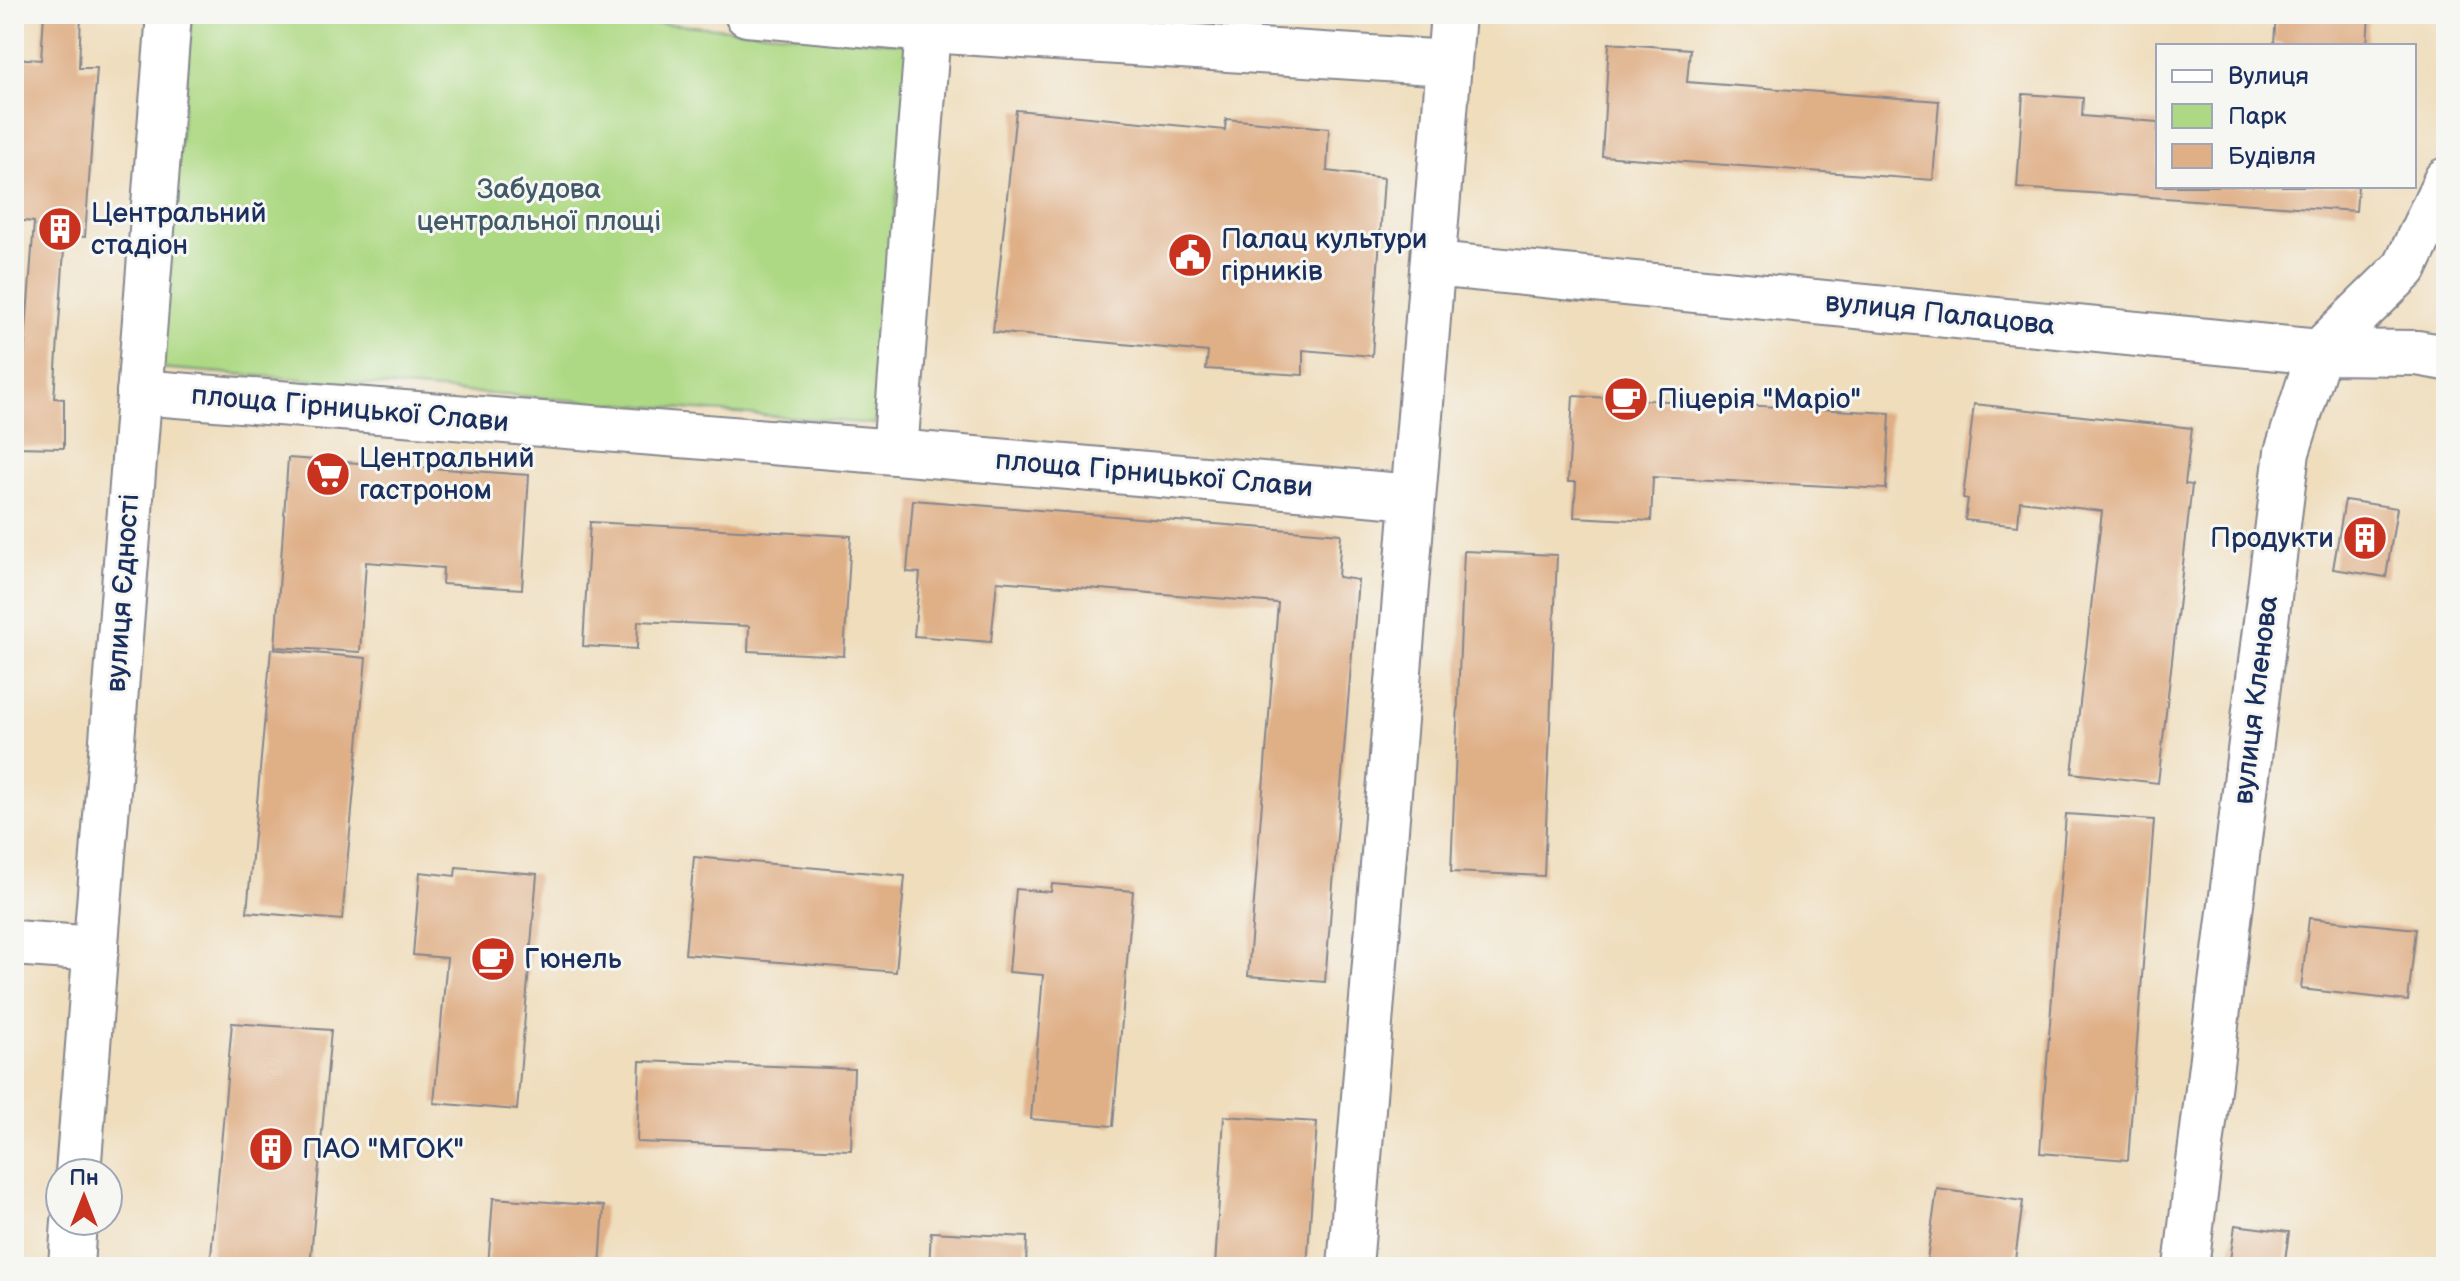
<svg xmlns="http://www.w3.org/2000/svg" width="2460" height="1281" font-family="'Balsamiq Sans',sans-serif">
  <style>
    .green { fill: #aed984; stroke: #648471; stroke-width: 2 }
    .building { fill: #dfaf86 }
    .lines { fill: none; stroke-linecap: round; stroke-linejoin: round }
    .street-casing { stroke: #85868d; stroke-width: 48 }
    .secondary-casing { stroke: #85868d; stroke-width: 48 }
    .street { stroke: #fff; stroke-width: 44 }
    .secondary { stroke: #fff; stroke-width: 44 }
    .labels { text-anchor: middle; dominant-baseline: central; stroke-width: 6; stroke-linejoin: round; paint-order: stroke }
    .park-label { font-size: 28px; fill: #405a68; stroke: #f6f6f2 }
    .poi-label { font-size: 28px; fill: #1b2f5e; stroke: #f6f6f2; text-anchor: start }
    .street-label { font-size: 28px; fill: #1b2f5e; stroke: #f6f6f2 }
  </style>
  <rect width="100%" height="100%" fill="#f6f6f2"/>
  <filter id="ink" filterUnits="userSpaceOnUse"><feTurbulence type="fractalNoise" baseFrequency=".0125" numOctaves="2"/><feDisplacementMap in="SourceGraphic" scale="16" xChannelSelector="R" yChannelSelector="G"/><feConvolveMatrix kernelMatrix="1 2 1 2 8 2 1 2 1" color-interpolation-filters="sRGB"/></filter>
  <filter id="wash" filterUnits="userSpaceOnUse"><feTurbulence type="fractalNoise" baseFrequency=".006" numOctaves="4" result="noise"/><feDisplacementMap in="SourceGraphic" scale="32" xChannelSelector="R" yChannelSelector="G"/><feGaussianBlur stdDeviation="1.8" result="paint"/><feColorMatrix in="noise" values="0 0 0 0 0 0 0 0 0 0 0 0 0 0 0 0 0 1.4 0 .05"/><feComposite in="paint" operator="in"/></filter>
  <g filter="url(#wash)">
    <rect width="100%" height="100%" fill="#efddbc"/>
    <path class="green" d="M192,14H549L911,44L875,424L158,368Z"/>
    <g id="blocks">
      <path class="building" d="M44,14H81L79,68H97L85,237L65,235L54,398L64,399V448L14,447V398H21L34,222L14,220V58L41,60Z
        M2276,14H2369L2367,46H2283V44L2274,43Z
        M1609,43L1690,49L1687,82L1939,101L1933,180L1602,156Z
        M2023,94L2083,98L2082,116L2158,122V186H2358L2356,211L2017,188Z
        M1016,110L1225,130L1226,119L1329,128L1327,171L1384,178L1372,356L1303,350V375L1206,369L1208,352L993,332Z
        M1573,396L1890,413L1886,489L1653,477L1651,521L1574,517L1576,482H1568Z
        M1974,404L2192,428L2185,484L2192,485L2158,783L2072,773L2102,511L2020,501L2018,526L1965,520L1968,499L1963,498Z
        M288,458L529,475L522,589L442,584L443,568L366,562L360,652L275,647Z
        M913,500L1341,534L1338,577L1358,580L1325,982L1248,976L1278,603L997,581L991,642L914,636L920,573L907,572Z
        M2345,500L2397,508L2386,577L2333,569Z
        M590,522L851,536L844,656L748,651L749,626L638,621L637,649L583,646Z
        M1464,551L1557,555L1544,876L1451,872Z
        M271,649L366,658L342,920L247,912Z
        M2066,814L2154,820L2128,1160L2040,1153Z
        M694,857L905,876L896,972L685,954Z
        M456,867L537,874L517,1110L434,1103L447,958L413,955L420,872L455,876Z
        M1052,884L1133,891L1113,1126L1031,1119L1043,975L1009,972L1016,889L1051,892Z
        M2309,918L2416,929L2408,1001L2301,989Z
        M232,1023L331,1030L310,1267H210Z
        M640,1061L854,1069L851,1150L637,1142Z
        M1224,1116L1317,1122L1307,1267H1215Z
        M1937,1189L2023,1201L2014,1267H1926Z
        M493,1198L604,1206L600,1267H488Z
        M2235,1225L2289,1232L2284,1267H2229Z
        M931,1232L1027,1237L1026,1267H929Z"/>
    </g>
  </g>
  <g filter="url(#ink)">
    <use href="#blocks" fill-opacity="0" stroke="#85868d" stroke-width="2"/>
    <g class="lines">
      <g class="street-casing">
        <path id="street" d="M747,14L928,30L1449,63
          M1434,264L2319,352L2417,353L2446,358
          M139,392L895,452L1413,497
          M895,452L928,30
          M14,943L96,949
          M1350,1267L1453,14"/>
      </g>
      <g class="secondary-casing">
        <path id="secondary" d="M78,1173L169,14
          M71,1267L74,1221
          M2186,1267L2287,452L2319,352L2405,268L2446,180"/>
      </g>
      <use href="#street" class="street"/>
      <use href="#secondary" class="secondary"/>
    </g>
  </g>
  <defs>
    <g id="building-disc" transform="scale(2.3)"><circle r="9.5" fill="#c8321e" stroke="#f6f6f2"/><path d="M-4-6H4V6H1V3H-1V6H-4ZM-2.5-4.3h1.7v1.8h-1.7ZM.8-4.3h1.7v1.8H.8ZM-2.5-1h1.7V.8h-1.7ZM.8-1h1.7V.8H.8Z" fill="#fff"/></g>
    <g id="civic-disc" transform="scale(2.3)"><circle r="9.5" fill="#c8321e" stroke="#f6f6f2"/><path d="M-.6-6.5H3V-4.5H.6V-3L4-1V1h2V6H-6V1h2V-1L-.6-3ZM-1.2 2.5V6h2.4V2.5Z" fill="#fff"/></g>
    <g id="cafe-disc" transform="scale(2.3)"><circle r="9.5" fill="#c8321e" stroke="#f6f6f2"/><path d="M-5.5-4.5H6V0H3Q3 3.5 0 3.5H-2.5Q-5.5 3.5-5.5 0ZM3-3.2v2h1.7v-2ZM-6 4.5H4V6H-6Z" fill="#fff"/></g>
    <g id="supermarket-disc" transform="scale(2.3)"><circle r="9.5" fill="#c8321e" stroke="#f6f6f2"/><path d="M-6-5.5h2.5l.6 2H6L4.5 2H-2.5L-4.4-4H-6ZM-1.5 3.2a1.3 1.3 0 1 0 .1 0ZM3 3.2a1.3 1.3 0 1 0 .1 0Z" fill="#fff"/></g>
  </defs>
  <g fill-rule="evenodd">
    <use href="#building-disc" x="60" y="229"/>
    <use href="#civic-disc" x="1190" y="255"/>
    <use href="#cafe-disc" x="1626" y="399"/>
    <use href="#supermarket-disc" x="328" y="474"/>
    <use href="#building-disc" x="2365" y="538"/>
    <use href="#cafe-disc" x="493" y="959"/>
    <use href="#building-disc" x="271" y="1149"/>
  </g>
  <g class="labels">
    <g class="park-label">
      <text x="539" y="189">Забудова<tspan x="539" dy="32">центральної площі</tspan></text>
    </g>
    <g class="poi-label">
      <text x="91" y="213">Центральний<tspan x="91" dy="32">стадіон</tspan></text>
      <text x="1221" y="239">Палац культури<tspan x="1221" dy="32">гірників</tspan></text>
      <text x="1657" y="399">Піцерія "Маріо"</text>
      <text x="359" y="458">Центральний<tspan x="359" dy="32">гастроном</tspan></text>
      <text x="2334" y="538" text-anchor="end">Продукти</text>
      <text x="524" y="959">Гюнель</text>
      <text x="302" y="1149">ПАО "МГОК"</text>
    </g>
    <g class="street-label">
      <text transform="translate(1940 314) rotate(6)">вулиця Палацова</text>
      <text transform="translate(350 409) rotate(5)">площа Гірницької Слави</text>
      <text transform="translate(1154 474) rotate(5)">площа Гірницької Слави</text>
      <text transform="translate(123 593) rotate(-86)">вулиця Єдності</text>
      <text transform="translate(2256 700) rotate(-83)">вулиця Кленова</text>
    </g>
  </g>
  <rect width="2460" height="1281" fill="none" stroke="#f6f6f2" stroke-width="48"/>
  <rect x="2156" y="44" width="260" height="144" fill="#f6f6f2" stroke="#9ea6b7" stroke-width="2"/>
  <rect x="2172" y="70" width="40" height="12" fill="#ffffff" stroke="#9ea6b7" stroke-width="2"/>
  <text x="2228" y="84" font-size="24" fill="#1b2f5e">Вулиця</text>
  <rect x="2172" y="104" width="40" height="24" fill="#aed984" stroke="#9ea6b7" stroke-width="2"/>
  <text x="2228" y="124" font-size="24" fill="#1b2f5e">Парк</text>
  <rect x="2172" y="144" width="40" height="24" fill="#dfaf86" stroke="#9ea6b7" stroke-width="2"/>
  <text x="2228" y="164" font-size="24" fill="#1b2f5e">Будівля</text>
  <g transform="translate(84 1197)"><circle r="38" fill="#f6f6f2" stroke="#9ea6b7" stroke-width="2"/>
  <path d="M0-6L14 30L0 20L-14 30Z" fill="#c8321e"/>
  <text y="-12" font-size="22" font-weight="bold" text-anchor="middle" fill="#1b2f5e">Пн</text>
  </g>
</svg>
